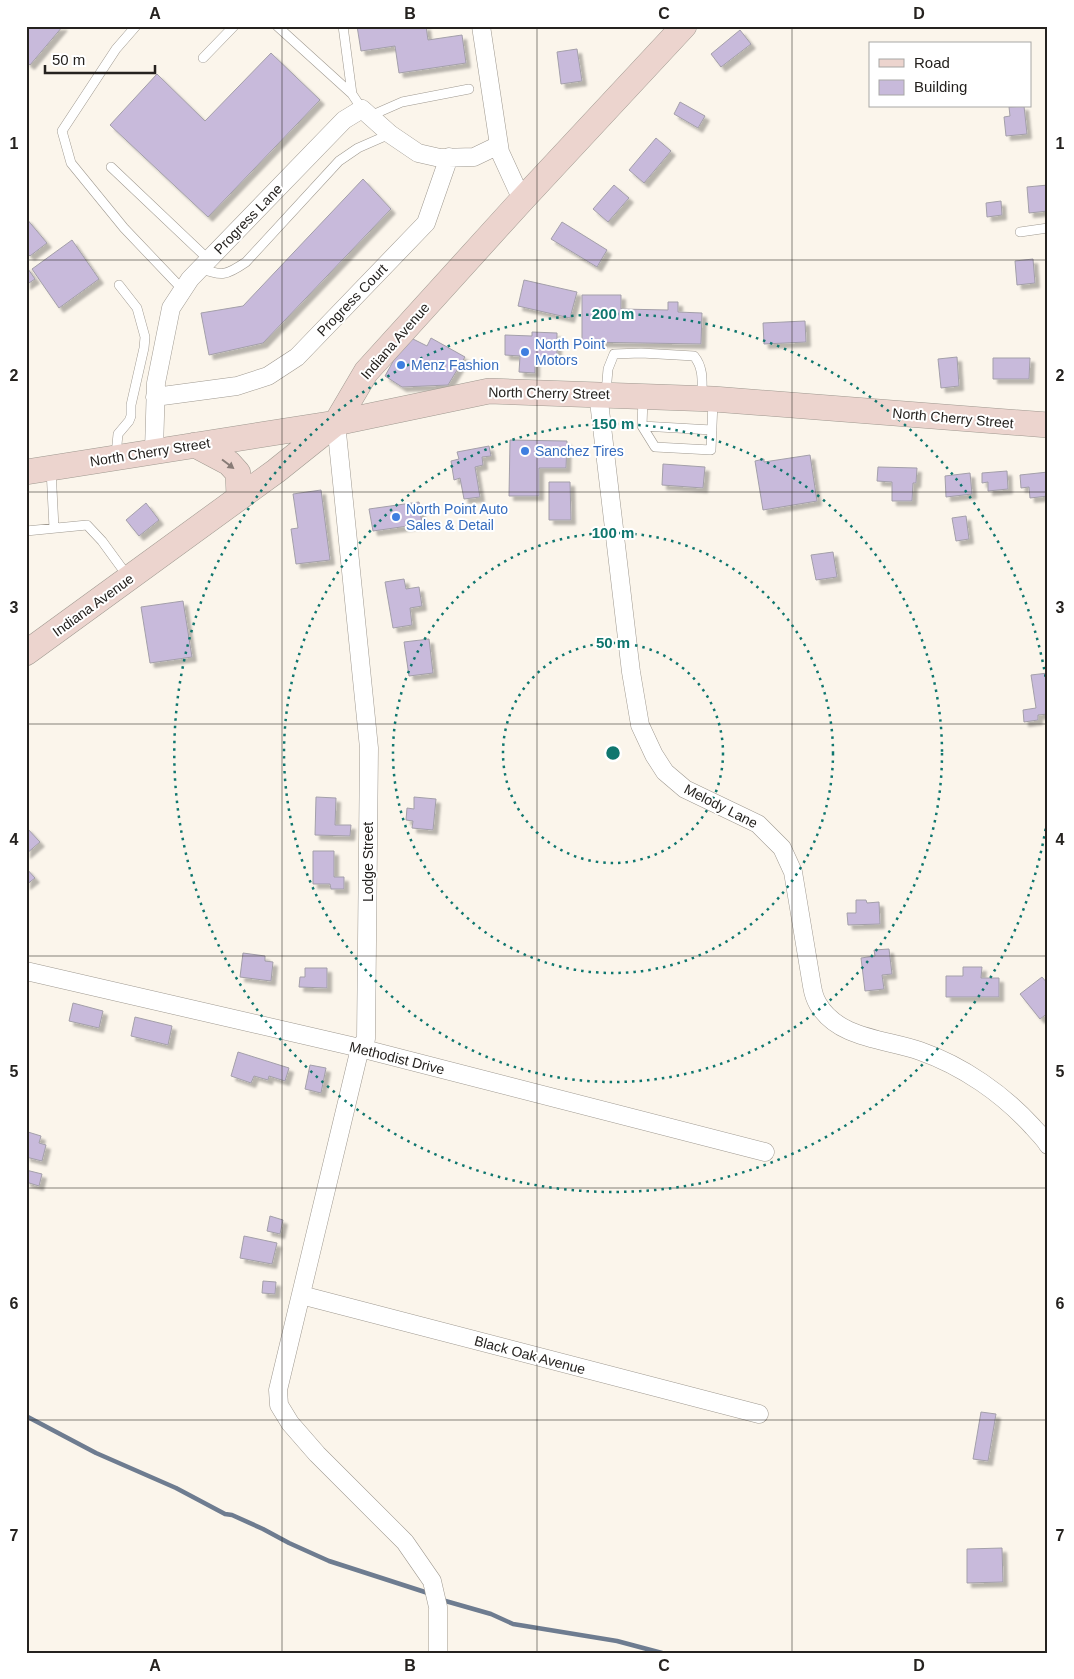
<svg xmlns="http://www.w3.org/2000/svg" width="1074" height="1679" font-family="Arial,sans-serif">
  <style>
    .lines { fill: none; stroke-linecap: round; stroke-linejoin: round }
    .stream { stroke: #6e7c90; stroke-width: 4.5 }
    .building { fill: #c8badb; stroke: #a39fa9; filter: url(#shadow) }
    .lane-casing { stroke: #9f9990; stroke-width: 10 }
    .street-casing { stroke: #9f9990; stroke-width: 19 }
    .secondary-casing { stroke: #9f9990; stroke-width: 26 }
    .lane { stroke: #fff; stroke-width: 9 }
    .street { stroke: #fff; stroke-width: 18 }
    .secondary { stroke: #ecd4ce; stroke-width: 25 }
    .oneway { fill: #887b76 }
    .grid { fill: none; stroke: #25221f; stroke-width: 1; stroke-opacity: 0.55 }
    .ring { fill: none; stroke: #0f766e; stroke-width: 2.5; stroke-dasharray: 2.5 5 }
    .shop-dot { fill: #3f7fe0; stroke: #fff; stroke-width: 2 }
    .labels { text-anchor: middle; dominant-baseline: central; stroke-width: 4; stroke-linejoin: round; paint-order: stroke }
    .street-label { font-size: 14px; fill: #25221f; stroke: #fff }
    .shop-label { font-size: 14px; fill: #366cbe; stroke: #fff; text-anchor: start }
    .centre { fill: #0f766e; stroke: #fff; stroke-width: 2.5 }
    .ring-label { font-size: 15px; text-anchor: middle; font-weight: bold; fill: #0f766e; stroke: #fff; stroke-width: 4; stroke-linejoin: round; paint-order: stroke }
    .neatline { fill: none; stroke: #25221f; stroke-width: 2 }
    .grid-label { font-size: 16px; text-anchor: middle; font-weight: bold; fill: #25221f }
  </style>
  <defs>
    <filter id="shadow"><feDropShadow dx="4.5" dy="4.5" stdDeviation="1" flood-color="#0004"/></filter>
  </defs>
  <rect width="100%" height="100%" fill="#fbf5eb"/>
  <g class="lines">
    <path class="stream" d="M26,1416L96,1453L176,1488L225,1514L232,1515L263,1529L289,1543L329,1561L431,1594
      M442,1600L491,1614L513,1624L617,1641L662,1653"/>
  </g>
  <path class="building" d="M26,26H63L30,65L26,62Z
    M357,26H426L428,40L462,35L466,63L399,73L395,46L361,51Z
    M740,30L751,44L721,67L711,54Z
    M577,49L582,81L561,84L557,52Z
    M271,53L320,100L208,217L110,125L157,74L205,121Z
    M680,102L705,116L698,128L674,114Z
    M1024,106L1027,134L1006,136L1004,117L1010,116L1009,107Z
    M656,138L671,151L644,183L629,170Z
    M363,179L391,209L263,343L209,355L201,313L243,306Z
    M614,185L629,198L608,222L593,209Z
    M1048,185V211L1029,213L1027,187Z
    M1001,201L1002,215L987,217L986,203Z
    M26,218L47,243L30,256L26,252Z
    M562,222L607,250L597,267L551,239Z
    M72,240L99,279L59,308L32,269Z
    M1033,259L1035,283L1017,285L1015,261Z
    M26,266L35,279L26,285Z
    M524,280L577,292L570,318L518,306Z
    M582,295H621V309L668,310V302H678V312L702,313L701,344L582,342Z
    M805,321L806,342L764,344L763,323Z
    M532,332L557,333V358L535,357V373L519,372L520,356L505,355V335L532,336Z
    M407,336L427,346L431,338L465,357L448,385L402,387L385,376Z
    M957,357L959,386L941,388L938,359Z
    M993,358H1030L1029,379H993Z
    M510,440L567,441L566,468H539V496H509Z
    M489,446L491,456L482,457L483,465L475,467L480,497L464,499L460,478L454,480L451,461L459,459L457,452Z
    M810,455L817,501L763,510L755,461L764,459V462Z
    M663,464L705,467L703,488L662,485Z
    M878,467L917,468L916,483H913L912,501H892V482L877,481Z
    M1007,471L1008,489L988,491V482L982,483V473Z
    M1048,472V496L1030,498L1029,487L1021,488L1020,475Z
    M970,473L972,494L946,497L945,476Z
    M549,482H570L571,520H549Z
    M321,490L330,560L296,564L291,529L298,528L293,494Z
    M419,502L422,524L373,531L369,509Z
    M146,503L159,520L139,536L126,520Z
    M966,516L969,539L956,541L952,518Z
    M833,552L837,577L816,580L811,555Z
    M404,579L406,589L419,587L422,606L410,608L412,625L393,628L385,582Z
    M183,601L192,657L150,663L141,607Z
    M429,639L433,673L409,676L404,642Z
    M1048,673V714L1038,715V720L1024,722L1023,710L1036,708L1031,675Z
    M316,797L336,798L335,825H351L350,836L315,835Z
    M414,797L436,799L433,830L412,828L413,821L406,820L407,808L414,809Z
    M26,827L40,842L26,854Z
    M313,851H334V877H344V889H331L330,884H313Z
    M26,868L35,878L26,885Z
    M856,900H866L867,903L879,902L880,924L848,925L847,913H856Z
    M889,949L892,974L882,975L884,989L865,991L861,958L875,956L874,950Z
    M243,953L265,956V961L273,962L271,981L240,977Z
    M963,967H982L981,978H999V997H946V976H963Z
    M305,968H327V988L299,987L300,977H305Z
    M1042,977L1048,984V1013L1040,1019L1020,994Z
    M73,1003L103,1011L99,1028L69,1021Z
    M135,1017L172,1026L168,1045L131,1036Z
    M238,1052L289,1068L285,1081L269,1076L268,1080L254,1076L251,1083L231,1076Z
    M310,1065L326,1068L321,1093L305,1089Z
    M28,1132L41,1136L39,1143L46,1145L42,1161L26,1157V1140Z
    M26,1170L42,1174L39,1186L26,1182Z
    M270,1216L283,1220L280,1234L267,1231Z
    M244,1236L277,1243L272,1264L240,1258Z
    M263,1281L276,1282L275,1294L262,1293Z
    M981,1412L996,1414L988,1461L973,1459Z
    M1002,1548L1003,1582L967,1583V1549Z"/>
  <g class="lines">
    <g class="lane-casing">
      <path id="lane" d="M136,26L116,49L62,131L71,163L124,228L183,290
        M277,26L352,94L362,109
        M343,26L352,94
        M203,58L234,26
        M370,116L402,102L469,89
        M111,167L209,260
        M1020,232L1048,228
        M200,268C222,277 227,275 246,262L339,161L358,148L390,134
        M606,393L608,369L614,354L641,353L694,356C704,368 702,382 702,397
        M643,398L642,426L655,447L711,450L713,401
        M642,426L712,430
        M116,455L118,434L129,421L131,416V405L144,348L145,337L137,308L119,285
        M51,469L54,528
        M26,531L87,525L102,541L129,578"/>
    </g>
    <g class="street-casing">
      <path id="street" d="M481,26L500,152L522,200
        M598,393L631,672L640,725L654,755L665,772L685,789L758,824L782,848L793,872L812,986C813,992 815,999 818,1004C838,1039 886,1039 920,1051C963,1066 1003,1094 1033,1127C1038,1133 1044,1138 1048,1145
        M155,397L237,386L268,376L297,357L426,223L449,157
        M336,423L369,748L366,1039L360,1048L278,1390L279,1405L290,1423L317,1454L405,1542L432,1581L438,1607V1653
        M154,450L156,383L171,308L190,279L344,120L362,109L390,134L418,153L440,158L474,157L499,145
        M26,971L360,1048L765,1152
        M301,1295L759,1414"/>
    </g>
    <g class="secondary-casing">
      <path id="secondary" d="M195,445L229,463L238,473L239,497
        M26,472L336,423L489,391L713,399L1048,425
        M26,653L276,471L336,423L366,372L522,200L684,26"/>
    </g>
    <use href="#lane" class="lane"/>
    <use href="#street" class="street"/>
    <use href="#secondary" class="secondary"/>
  </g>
  <defs><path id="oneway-solid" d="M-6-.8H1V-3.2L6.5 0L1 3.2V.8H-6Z" transform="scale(1.25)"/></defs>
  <use class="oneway" href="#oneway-solid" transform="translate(228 464) rotate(37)"/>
  <path class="grid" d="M282,26V1653M537,26V1653M792,26V1653M26,260H1048M26,492H1048M26,724H1048M26,956H1048M26,1188H1048M26,1420H1048"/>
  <g class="ring">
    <circle cx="613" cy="753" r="110"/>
    <circle cx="613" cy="753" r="220"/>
    <circle cx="613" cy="753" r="329"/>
    <path d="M1048 814A439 439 0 1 1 1048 692"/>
  </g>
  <g class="shop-dot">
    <circle cx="525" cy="352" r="5"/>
    <circle cx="401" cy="365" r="5"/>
    <circle cx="525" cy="451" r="5"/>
    <circle cx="396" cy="517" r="5"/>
  </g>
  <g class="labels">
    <g class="street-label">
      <text transform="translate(248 219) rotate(-46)">Progress Lane</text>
      <text transform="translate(352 300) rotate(-46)">Progress Court</text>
      <text transform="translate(395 341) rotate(-49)">Indiana Avenue</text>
      <text transform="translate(549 393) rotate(1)">North Cherry Street</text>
      <text transform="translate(953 418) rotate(5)">North Cherry Street</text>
      <text transform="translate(150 452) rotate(-9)">North Cherry Street</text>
      <text transform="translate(93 605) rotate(-36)">Indiana Avenue</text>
      <text transform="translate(721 806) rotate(27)">Melody Lane</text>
      <text transform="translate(368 862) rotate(-90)">Lodge Street</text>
      <text transform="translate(397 1058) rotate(14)">Methodist Drive</text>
      <text transform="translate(530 1355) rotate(15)">Black Oak Avenue</text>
    </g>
    <g class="shop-label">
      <text x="535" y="344">North Point<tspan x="535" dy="16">Motors</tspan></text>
      <text x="411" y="365">Menz Fashion</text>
      <text x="535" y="451">Sanchez Tires</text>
      <text x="406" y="509">North Point Auto<tspan x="406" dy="16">Sales &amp; Detail</tspan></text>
    </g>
  </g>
  <circle cx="613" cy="753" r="8" class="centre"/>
  <g class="ring-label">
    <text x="613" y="319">200 m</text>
    <text x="613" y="429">150 m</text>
    <text x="613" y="538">100 m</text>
    <text x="613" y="648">50 m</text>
  </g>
  <rect width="1074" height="1679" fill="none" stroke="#ffffff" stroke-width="55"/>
  <rect x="869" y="42" width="162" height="65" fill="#ffffff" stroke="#a8a7a5"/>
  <rect x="879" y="59" width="25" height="8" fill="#ecd4ce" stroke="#a8a7a5"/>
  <text x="914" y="68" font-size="15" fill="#25221f">Road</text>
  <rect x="879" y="80" width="25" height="15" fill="#c8badb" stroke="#a8a7a5"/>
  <text x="914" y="92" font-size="15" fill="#25221f">Building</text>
  <path d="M45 65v8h110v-8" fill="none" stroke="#25221f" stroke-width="2.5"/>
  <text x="52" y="65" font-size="15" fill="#25221f" stroke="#ffffff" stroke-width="4" paint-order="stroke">50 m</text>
  <rect x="28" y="28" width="1018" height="1624" class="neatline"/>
  <g class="grid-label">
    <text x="155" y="19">A</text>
    <text x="410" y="19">B</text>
    <text x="664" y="19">C</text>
    <text x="919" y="19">D</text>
    <text x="14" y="149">1</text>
    <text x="1060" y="149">1</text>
    <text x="14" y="381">2</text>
    <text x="1060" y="381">2</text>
    <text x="14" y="613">3</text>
    <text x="1060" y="613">3</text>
    <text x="14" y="845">4</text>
    <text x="1060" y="845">4</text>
    <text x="14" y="1077">5</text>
    <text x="1060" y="1077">5</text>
    <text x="14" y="1309">6</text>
    <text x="1060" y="1309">6</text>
    <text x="14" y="1541">7</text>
    <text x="1060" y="1541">7</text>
    <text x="155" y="1671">A</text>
    <text x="410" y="1671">B</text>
    <text x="664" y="1671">C</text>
    <text x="919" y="1671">D</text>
  </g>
</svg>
